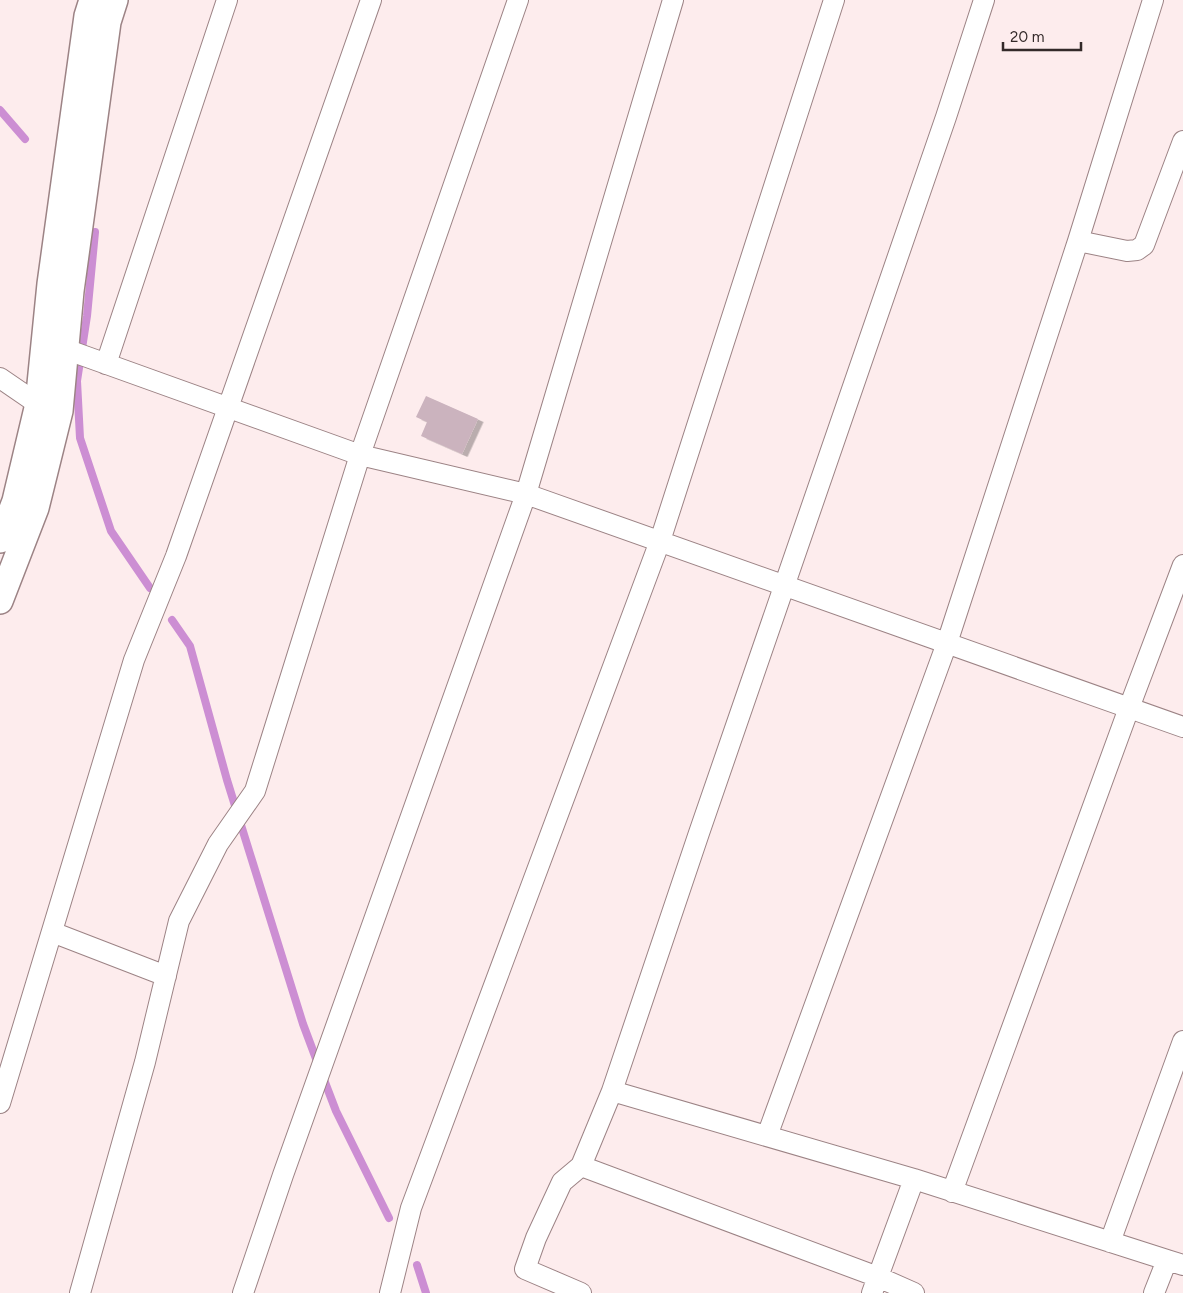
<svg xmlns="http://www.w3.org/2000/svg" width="1183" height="1293" font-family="Figtree,sans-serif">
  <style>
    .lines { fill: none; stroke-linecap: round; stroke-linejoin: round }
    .stream { stroke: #cc8ed3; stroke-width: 8 }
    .building { fill: #cbb3be; filter: url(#shadow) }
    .minor-casing { stroke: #9c8385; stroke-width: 22 }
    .tertiary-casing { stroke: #9c8385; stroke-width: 28 }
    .minor { stroke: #fff; stroke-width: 20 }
    .tertiary { stroke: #fff; stroke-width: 25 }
  </style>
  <defs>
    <filter id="shadow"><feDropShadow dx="5.5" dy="3" stdDeviation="0" flood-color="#0004"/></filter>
  </defs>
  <rect width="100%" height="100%" fill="#fdeced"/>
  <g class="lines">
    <path class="stream" d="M0,110L25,139
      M95,232L87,316L77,381L80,438L111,531L150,588
      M172,620L190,646L227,780L303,1024L318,1064
      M323,1077L336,1111L389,1218
      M417,1265L426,1293"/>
  </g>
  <path class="building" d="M426,396L478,419L462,454L421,436L427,422L416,417Z"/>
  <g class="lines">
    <g class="minor-casing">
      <path id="minor" d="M1078,241L1127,251L1137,250L1144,245L1183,141
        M53,349H65L360,455L526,494L1183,727
        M106,364L227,0
        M0,378L38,404
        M52,932L166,976
        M612,1091L699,833L946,117L984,0
        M0,1103L134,660L176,556L371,0
        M767,1136L947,643L1078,241L1153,0
        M914,1179L612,1091L581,1166L878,1277L914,1293
        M952,1192L1129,708L1183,565
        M1110,1242L1183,1041
        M80,1293L145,1062L179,921L218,844L255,791L360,455L518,0
        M243,1293L283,1175L526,494L673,0
        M390,1293L411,1208L660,541L834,0
        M581,1293L525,1269L536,1238L562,1182L581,1166
        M872,1293L914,1179L1167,1260
        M1154,1293L1167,1260L1183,1265"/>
    </g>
    <g class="tertiary-casing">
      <path id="tertiary" d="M0,540L15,501L38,404L50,284L87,16L92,0
        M0,601L36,508L60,411L71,291L108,22L115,0"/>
    </g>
    <use href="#minor" class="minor"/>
    <use href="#tertiary" class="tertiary"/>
  </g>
  <path d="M1003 42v8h78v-8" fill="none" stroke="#332929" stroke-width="2.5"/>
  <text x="1010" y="42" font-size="15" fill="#332929" stroke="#fdeced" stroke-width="4" paint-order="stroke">20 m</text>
</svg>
